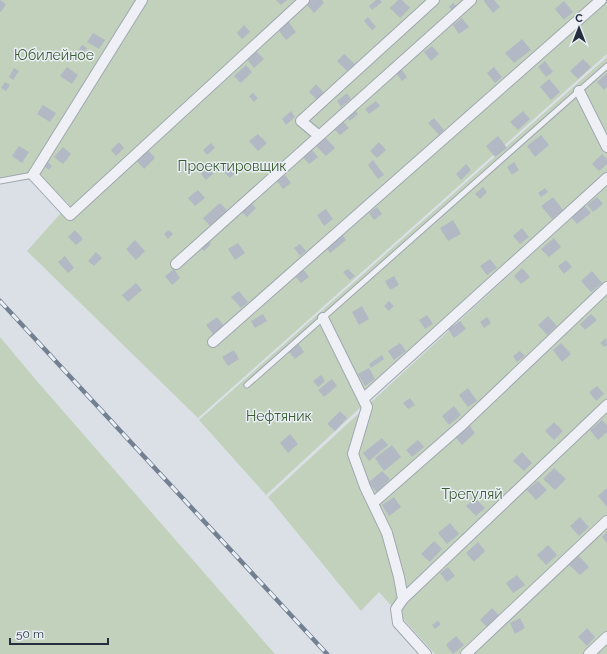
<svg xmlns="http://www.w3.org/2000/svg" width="607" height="654" font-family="Raleway,sans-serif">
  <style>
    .green { fill: #c1d1bb }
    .building { fill: #b2b9c4 }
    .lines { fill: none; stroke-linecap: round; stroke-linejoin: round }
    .service-casing { stroke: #a0a7b1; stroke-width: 7 }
    .minor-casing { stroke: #a0a7b1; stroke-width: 12 }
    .service { stroke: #eef0f5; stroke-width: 5 }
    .minor { stroke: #eef0f5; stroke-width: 10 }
    .rail-casing { stroke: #738092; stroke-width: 4.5 }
    .rail { stroke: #eaeff5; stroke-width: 3; stroke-dasharray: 9; stroke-linecap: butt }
    .labels { text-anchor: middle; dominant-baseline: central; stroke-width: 3; stroke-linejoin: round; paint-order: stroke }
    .park-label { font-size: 14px; fill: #395b30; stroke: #eaeff5 }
  </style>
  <rect width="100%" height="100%" fill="#dbe0e7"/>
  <path class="green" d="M0,0H607V54L198,418L27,251L69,204L40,179L0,182Z
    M607,57V179L266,495L199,420Z
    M607,185V654H435L379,592L361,611L268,497Z
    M0,337L36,380L275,654H0Z"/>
  <path class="building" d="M0,0L6,4L1,12L0,11Z
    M276,0H287L281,5Z
    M310,0H322L324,3L314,13L306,4Z
    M376,0H380L382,2L372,10L369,6Z
    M398,0H402L410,8L400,18L390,8Z
    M484,0H494L500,7L493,13L484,1Z
    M564,1L573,12L564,20L555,9Z
    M453,3L457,7L453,11L449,7Z
    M368,17L376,27L372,30L364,21Z
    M462,18L469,27L459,34L453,25Z
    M287,20L296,32L286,40L277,28Z
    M244,25L250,32L242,39L237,33Z
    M93,33L105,40L99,49L87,42Z
    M522,39L531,50L514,63L505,53Z
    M82,45L87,48L84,53L79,49Z
    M432,46L439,54L431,61L424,52Z
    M256,51L264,59L254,68L247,59Z
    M344,54L355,64L347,71L337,61Z
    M583,59L591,67L578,79L570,71Z
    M545,61L553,72L546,77L538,67Z
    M246,65L252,72L241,83L234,76Z
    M67,67L78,75L72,84L60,76Z
    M494,67L502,77L495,83L487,73Z
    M14,68L19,71L13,80L9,77Z
    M401,69L407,77L402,81L396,73Z
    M607,73V87L604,90L597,82Z
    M549,79L560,92L551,100L540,87Z
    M5,82L10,85L6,91L1,88Z
    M316,84L324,93L317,100L309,92Z
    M253,93L258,98L254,102L249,96Z
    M347,93L351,99L341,107L337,101Z
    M376,101L380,106L369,114L365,109Z
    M43,105L56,113L50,122L37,114Z
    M355,110L358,114L350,121L346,117Z
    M291,111L295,117L286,125L282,119Z
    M523,111L530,119L518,130L510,122Z
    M434,118L444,130L439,135L428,123Z
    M342,120L349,128L340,135L333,128Z
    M258,134L267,143L258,151L249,141Z
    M541,135L549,145L535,157L527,146Z
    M498,136L507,148L495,157L486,146Z
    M325,137L335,148L326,156L316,146Z
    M119,142L124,148L116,156L111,150Z
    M379,142L386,150L377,158L370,151Z
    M211,143L215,148L207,155L203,150Z
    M19,146L29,152L22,163L12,156Z
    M63,147L71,154L63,164L54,157Z
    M311,149L318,157L309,164L302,156Z
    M148,150L155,158L144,169L136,160Z
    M602,154L607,159V164L599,171L592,164Z
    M373,160L384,175L378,179L368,165Z
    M48,162L52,166L49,170L44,166Z
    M229,162L237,171L230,178L221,169Z
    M514,162L519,170L512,175L507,167Z
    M466,164L471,170L461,180L456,174Z
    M209,166L214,173L206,180L201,174Z
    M285,175L291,183L283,189L277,181Z
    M483,187L487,192L480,199L475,194Z
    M545,188L548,192L541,197L538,193Z
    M198,190L205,198L195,206L188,198Z
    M553,197L563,210L552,219L541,206Z
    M597,197L603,204L593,212L587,205Z
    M220,203L227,210L210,226L203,218Z
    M252,204L256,208L247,217L242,212Z
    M584,205L591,213L577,224L570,216Z
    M377,207L382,214L374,220L369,213Z
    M326,209L333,219L324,226L317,215Z
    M453,220L461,234L448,241L440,228Z
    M522,228L529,237L520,244L513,236Z
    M75,230L83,239L76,245L68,237Z
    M169,230L173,234L168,239L164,234Z
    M341,233L346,240L330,253L325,246Z
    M554,238L561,247L549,257L541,249Z
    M135,240L145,251L136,260L126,249Z
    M208,240L211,244L204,251L200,247Z
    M238,243L245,253L235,260L228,249Z
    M300,244L306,251L300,256L294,248Z
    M96,252L102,258L94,266L88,261Z
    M65,256L74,268L68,273L58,262Z
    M490,259L497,268L487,275L480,266Z
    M566,260L572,267L564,274L558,266Z
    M522,268L530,277L521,284L514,276Z
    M174,269L180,278L172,285L165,276Z
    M303,269L309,277L301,283L294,275Z
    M348,269L355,276L350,280L343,272Z
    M592,271L602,283L591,292L581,281Z
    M394,276L399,285L390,290L385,281Z
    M136,283L142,290L128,302L122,295Z
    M239,291L248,302L241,308L231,297Z
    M389,301L394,306L389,311L384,306Z
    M362,306L369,319L359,325L352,312Z
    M263,314L267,321L255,328L251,321Z
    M591,314L597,320L585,330L580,324Z
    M427,315L433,324L425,329L419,320Z
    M548,316L557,326L547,335L538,325Z
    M217,317L224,326L213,334L206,325Z
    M487,317L491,323L484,328L480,322Z
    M460,321L466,329L454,338L448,329Z
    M606,338L607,345L604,347L600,343Z
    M298,343L304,352L295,359L288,351Z
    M400,343L406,351L394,360L388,351Z
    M561,343L571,354L562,362L553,350Z
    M234,350L239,359L228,366L222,357Z
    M520,351L525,356L517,362L513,356Z
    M382,355L384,359L371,368L369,364Z
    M369,368L375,379L365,386L358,374Z
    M321,375L325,381L318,387L313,381Z
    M332,379L337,386L324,397L318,390Z
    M597,386L604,394L596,401L589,392Z
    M468,388L477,401L468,407L459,395Z
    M410,398L415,405L408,409L403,403Z
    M454,406L461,415L449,425L442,416Z
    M340,411L347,418L335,431L327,424Z
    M602,420L607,425V432L598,440L590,430Z
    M554,422L563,431L554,440L545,431Z
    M470,426L475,433L462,445L456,438Z
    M290,434L298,444L288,453L280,443Z
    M382,438L388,445L369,461L363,453Z
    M418,440L424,447L412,457L406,450Z
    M392,445L401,457L384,471L375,458Z
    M522,452L532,463L524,471L513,461Z
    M554,468L566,479L555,490L543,479Z
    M382,471L390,479L377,492L368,483Z
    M538,481L547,490L536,500L527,490Z
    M607,488V507L598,496Z
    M394,497L401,507L389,516L382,505Z
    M475,498L485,508L476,516L466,506Z
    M580,517L589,527L579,536L570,526Z
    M450,523L459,534L447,544L438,533Z
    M607,532V543L602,537Z
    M434,541L442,549L430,562L421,554Z
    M478,542L485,551L474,562L466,553Z
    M548,545L557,555L546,565L537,555Z
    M579,556L589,567L580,575L569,565Z
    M448,567L455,576L447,582L440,573Z
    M517,575L525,585L513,593L506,583Z
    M492,608L499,615L487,627L480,620Z
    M520,618L525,628L515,634L510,623Z
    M438,621L441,624L435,629L432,625Z
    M587,628L595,637L587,646L578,637Z
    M456,636L464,645L453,654L446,645Z"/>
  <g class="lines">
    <g class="service-casing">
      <path id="service" d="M0,181L33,175
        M247,385L607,66"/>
    </g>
    <g class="minor-casing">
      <path id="minor" d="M142,0L33,175L70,215L304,0
        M579,91L607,147
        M318,135L301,121L434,0
        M176,264L471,0
        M323,318L367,407L353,454L365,487L387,533L399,577L403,599L607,405
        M213,342L601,0
        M363,399L607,178
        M373,503L462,425L607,287
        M403,599L396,609L398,623L426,654
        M466,654L607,521
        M589,654L607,637"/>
    </g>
    <use href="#service" class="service"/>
    <use href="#minor" class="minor"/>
    <g class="rail-casing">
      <path id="rail" d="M0,301L327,654"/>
    </g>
    <use href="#rail" class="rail"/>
  </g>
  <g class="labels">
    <g class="park-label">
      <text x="54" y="55">Юбилейное</text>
      <text x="232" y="166">Проектировщик</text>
      <text x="279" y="416">Нефтяник</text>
      <text x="472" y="494">Трегуляй</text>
    </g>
  </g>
  <g transform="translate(579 28)" stroke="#eaeff5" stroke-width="3" paint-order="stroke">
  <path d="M0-3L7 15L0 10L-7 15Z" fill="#242e3e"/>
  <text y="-6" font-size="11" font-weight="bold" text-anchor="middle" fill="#242e3e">С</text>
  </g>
  <path d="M10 638v6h98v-6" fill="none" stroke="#242e3e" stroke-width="2"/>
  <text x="16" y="638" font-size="12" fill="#242e3e" stroke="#eaeff5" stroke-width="3" paint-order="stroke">50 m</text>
</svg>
